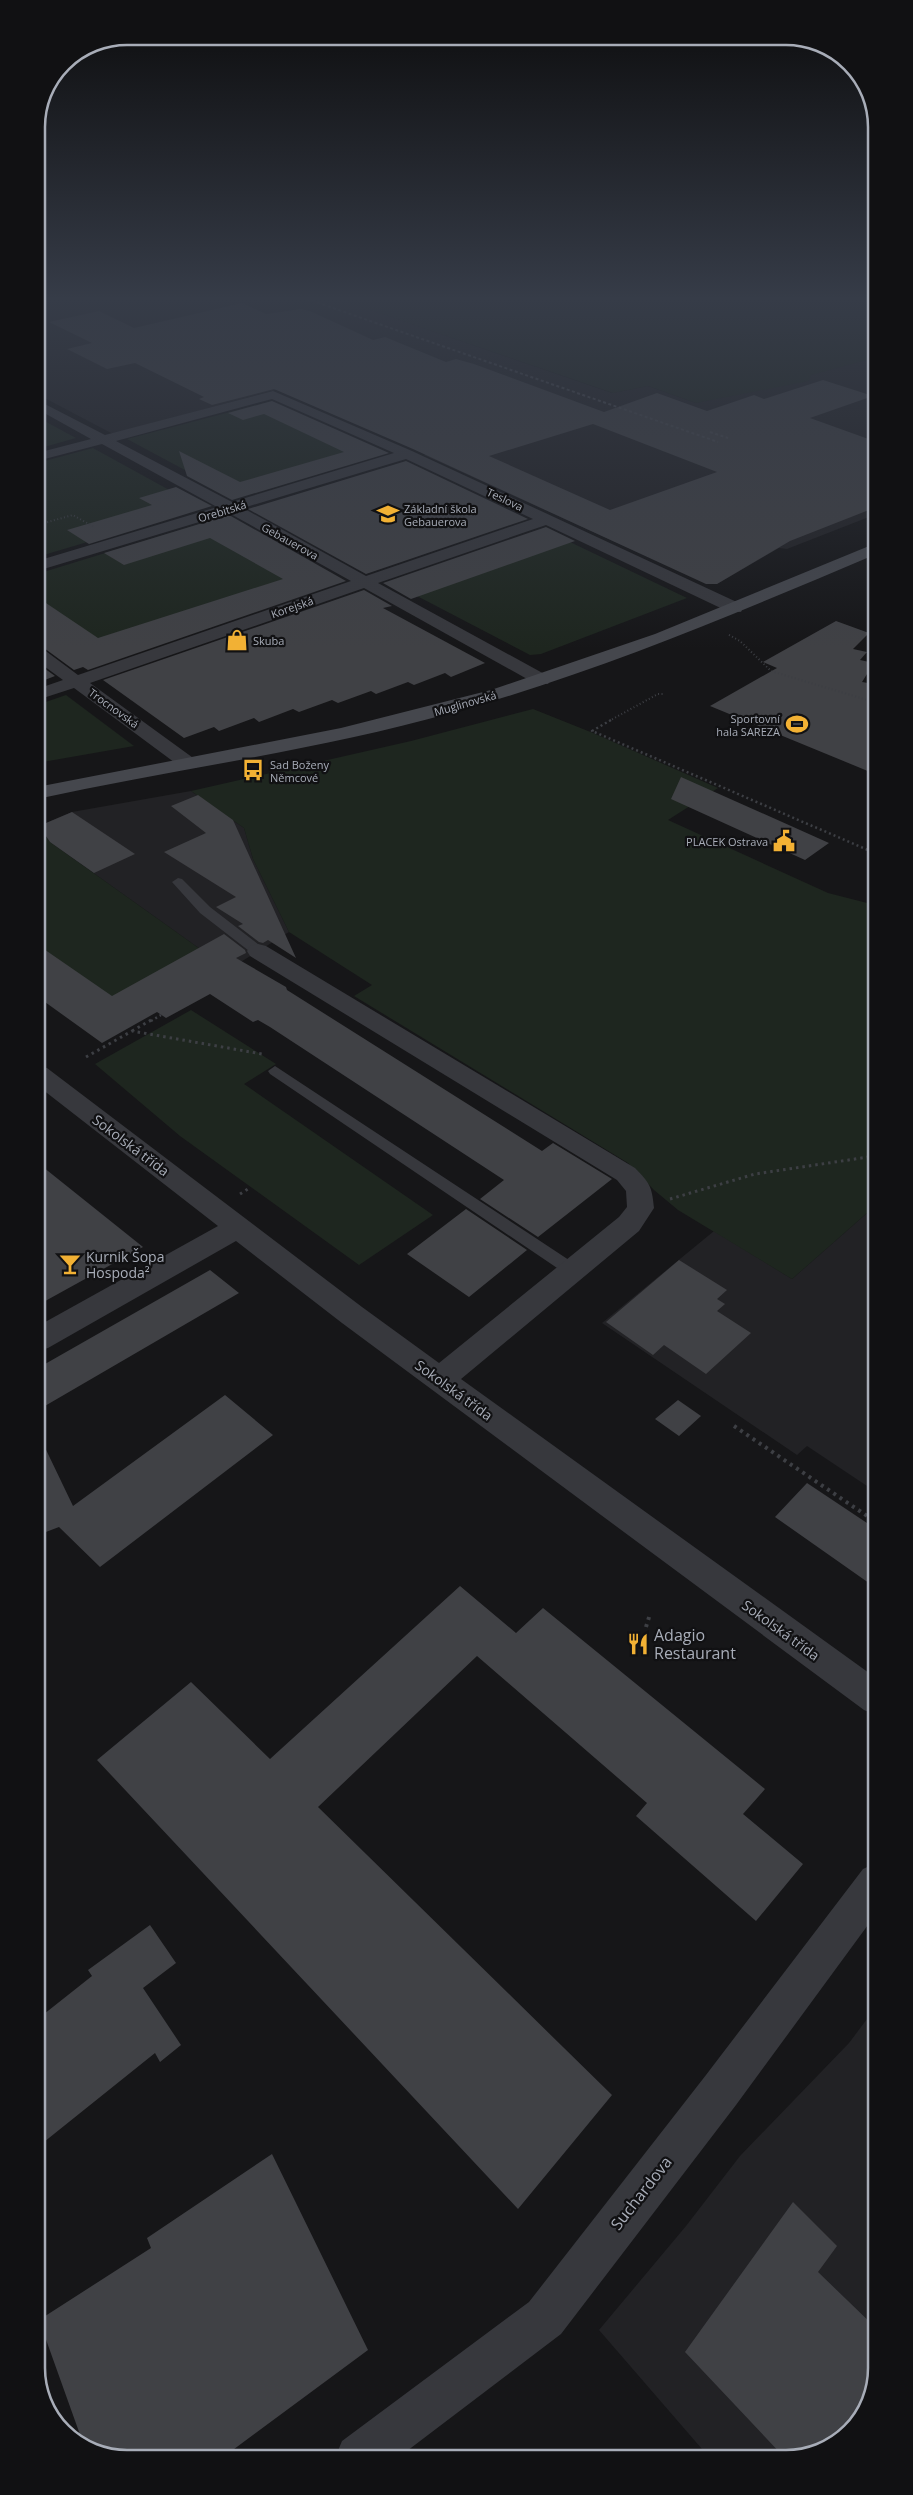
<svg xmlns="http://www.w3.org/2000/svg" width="913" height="2495" font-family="'Open Sans',sans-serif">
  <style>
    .built { fill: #222225 }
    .green { fill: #1e261f }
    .building { fill: #404145; fill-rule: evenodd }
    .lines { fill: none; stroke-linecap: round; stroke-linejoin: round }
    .path-far3 { stroke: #3d3f44; stroke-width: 2; stroke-dasharray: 1 2.5; stroke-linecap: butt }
    .path-far2 { stroke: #3d3f44; stroke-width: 2.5; stroke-dasharray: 2 3; stroke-linecap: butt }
    .path-far1 { stroke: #3d3f44; stroke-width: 3; stroke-dasharray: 2.5 4; stroke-linecap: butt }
    .path { stroke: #3d3f44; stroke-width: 4; stroke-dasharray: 3 4.5; stroke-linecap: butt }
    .service { fill: #37383d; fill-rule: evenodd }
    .minor { fill: #37383d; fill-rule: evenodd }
    .secondary { fill: #45474d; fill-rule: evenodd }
    .rail { stroke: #4a4c52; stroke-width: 2; stroke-dasharray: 3 2.5; stroke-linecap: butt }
    .labels { text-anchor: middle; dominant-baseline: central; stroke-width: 4.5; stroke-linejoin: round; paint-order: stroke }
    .far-street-label { font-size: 11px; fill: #a8adb8; stroke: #111113 }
    .far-poi-label { font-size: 11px; fill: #a8adb8; stroke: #111113; text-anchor: start }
    .street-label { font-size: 14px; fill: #a8adb8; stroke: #111113 }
    .poi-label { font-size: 14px; fill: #a8adb8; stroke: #111113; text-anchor: start }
    .near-poi-label { font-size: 16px; fill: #a8adb8; stroke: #111113; text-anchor: start }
    .near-street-label { font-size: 16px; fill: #a8adb8; stroke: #111113 }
    .rim { fill: none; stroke: #a8adb8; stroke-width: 2.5 }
  </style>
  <rect width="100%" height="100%" fill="#161618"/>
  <path class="built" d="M37,299H339L612,393L648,386L696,403L874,358V515L787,549L779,548L717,584H708L424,455L433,452L290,386L113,434L37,394Z
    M191,791L244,828L253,859L289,932L231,968L200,949L50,842L39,826L72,812Z
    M875,1206L876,1492L807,1446L797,1455L602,1323L714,1231L792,1279Z
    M876,2007L877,2368L858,2423L810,2456H708L599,2330L686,2226L740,2156L849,2043Z"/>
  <path class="green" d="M339,299H874V358L811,375L809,381L696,403L648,386L613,393Z
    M268,402L381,455L237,498L127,439Z
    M37,417L76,438L37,449Z
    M93,448L202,508L37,557V463Z
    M206,522L335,581L88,665L37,633V574Z
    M545,530L687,598L541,654L530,655L394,584Z
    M66,695L134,746L37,763V705Z
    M533,709L593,733L718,788L668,820L828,893L875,905V1206L792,1279L678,1210L654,1190L628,1163L354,996L372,985L289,932L253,859L244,828L191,791L411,741Z
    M37,826L50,842L200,949L112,998L38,948Z
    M191,1010L276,1064L244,1084L433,1215L359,1265L180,1136L95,1064Z"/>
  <path class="building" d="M242,303L266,314L301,309L310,311L373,340L385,337L446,362L456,359L474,364L604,412L657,393L707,411L754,395L764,399L823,380L873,396L810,418L874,441V508L790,541L717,584H706L413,449L274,389L212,405L199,399L204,397L135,363L107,369L67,349L92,343L49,322L99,311L134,328ZM593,424L717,472L610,510L489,456Z
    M272,401L389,453L232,500L187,476L179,451L240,482L344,452L264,414L243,420L228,413Z
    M406,461L528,519L366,574L248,509Z
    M176,487L212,506L89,544L67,530L152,505L139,498Z
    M229,515L346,581L88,670L83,667L74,670L44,648L37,646V597L98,638L283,579L210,538L124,565L104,553Z
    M546,527L575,541L411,599L383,583Z
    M364,590L392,606L383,608L485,663L451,677L445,673L414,685L408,682L376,694L371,691L338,703L332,700L299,712L293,709L259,722L254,718L219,731L214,727L184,738L103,680Z
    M836,621L869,633L853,649L867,652L860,660L874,663L862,682L874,684L875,774L710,706L777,668L763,662Z
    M37,663L55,676L37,683Z
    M681,777L829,843L805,860L671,799Z
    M198,795L233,820L296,958L268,940L263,943L259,942L238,926L243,924L216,907L236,897L164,852L206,833L171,806Z
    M72,812L135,854L94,873L50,842L39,826Z
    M224,934L245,950L246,953L236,958L286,987L287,990L542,1151L553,1143L612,1179L538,1237L480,1199L504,1180L270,1027L258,1020L253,1022L210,994L166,1018L157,1012L102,1043L38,997V945L112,996Z
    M38,1163L143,1247L38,1305Z
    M466,1209L527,1250L469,1297L407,1254Z
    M679,1260L727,1290L717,1299L725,1304L717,1311L751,1333L706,1374L664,1345L653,1355L606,1322Z
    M210,1270L239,1293L38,1410V1368Z
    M225,1395L273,1435L100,1567L59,1527L38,1535V1433L73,1506Z
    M678,1400L701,1416L679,1436L655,1419Z
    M807,1483L876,1529V1588L775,1517Z
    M460,1586L516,1633L543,1608L765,1789L743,1814L803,1864L756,1921L636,1816L647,1803L477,1656L318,1807L612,2095L518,2209L97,1760L191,1682L270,1759Z
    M150,1925L176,1963L143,1988L181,2045L160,2062L155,2053L39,2146V2018L92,1976L88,1970Z
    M272,2154L368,2350L222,2458L121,2459L83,2443L39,2320L151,2248L147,2238Z
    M793,2202L837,2246L818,2272L877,2329V2368L858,2423L810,2456H783L685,2352Z"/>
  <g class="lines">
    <path class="path-far3" d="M37,525L73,515L94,527
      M729,635L740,641L771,671L874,702
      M609,721L658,694H664"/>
    <path class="path-far2" d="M611,720L592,731L875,853
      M151,1021L161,1015"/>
    <path class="path-far1" d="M132,1031L153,1019
      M86,1057L132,1031L262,1054
      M240,1194L251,1187
      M670,1199L755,1174L875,1156"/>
    <path class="path" d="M734,1426L876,1522
      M646,1627L650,1614"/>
    <path class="service" d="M178,878L182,879L210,907L263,948L265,951L263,954H253L200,913L172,882Z
      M275,1066L578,1266L580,1270L578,1274L572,1276L566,1274L270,1074L268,1071Z"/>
    <path class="minor" d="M273,391L412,451L741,604L743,608L741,612H729L546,525L378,583L548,676L551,680L548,684H536L364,588L90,683L196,760L199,764L196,768H182L74,688L37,700V689L63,680L37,661V648L43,649L78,675L351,581L229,513L37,571V561L217,507L102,444L37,461V453L91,439L37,409V400L105,435ZM272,399L394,453L232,502L116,441ZM406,459L533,519L366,576L243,508Z
      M258,944L266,946L635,1168C650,1183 652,1187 654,1208L639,1231L461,1379L876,1678V1715L864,1710L342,1323L236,1241L48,1348L38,1351V1326L218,1226L38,1086V1066L47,1068L362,1307L439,1363L619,1217L627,1207L626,1191L617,1180L250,956L247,951L250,946Z
      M876,1863V1914L736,2105L561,2334L399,2457L335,2458L342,2441L529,2302L706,2075L863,1869Z"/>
    <path class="secondary" d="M874,544V555C735,614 596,673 451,713C315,751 175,769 37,799V787L341,728L491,690L655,634Z"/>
    <path class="rail" d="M307,299L718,442
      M710,432L728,438"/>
  </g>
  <linearGradient id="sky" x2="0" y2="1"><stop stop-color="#0c0c0d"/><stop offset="0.46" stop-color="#363c48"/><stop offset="1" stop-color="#363c48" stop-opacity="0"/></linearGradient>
  <rect width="913" height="649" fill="url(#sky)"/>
  <defs>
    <g id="school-bare" transform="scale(1.725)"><path d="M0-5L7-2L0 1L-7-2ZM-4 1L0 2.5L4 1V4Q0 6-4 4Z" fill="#f2b134" stroke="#111113" stroke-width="2.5" paint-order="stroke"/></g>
    <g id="shop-bare" transform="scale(1.725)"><path d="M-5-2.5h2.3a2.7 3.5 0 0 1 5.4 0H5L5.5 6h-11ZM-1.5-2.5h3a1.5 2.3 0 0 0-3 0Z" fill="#f2b134" stroke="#111113" stroke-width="2.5" paint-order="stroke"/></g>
    <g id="stadium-bare" transform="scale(1.725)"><path d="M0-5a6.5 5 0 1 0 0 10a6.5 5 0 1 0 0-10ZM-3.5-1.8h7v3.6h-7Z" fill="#f2b134" stroke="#111113" stroke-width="2.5" paint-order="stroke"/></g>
    <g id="bus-bare" transform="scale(1.725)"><path d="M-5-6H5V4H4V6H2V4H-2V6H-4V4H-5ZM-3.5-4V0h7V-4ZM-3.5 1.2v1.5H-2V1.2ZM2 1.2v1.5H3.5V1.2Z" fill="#f2b134" stroke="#111113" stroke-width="2.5" paint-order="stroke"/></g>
    <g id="civic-bare" transform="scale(1.725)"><path d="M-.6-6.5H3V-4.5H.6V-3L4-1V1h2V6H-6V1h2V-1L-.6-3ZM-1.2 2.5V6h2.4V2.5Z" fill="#f2b134" stroke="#111113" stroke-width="2.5" paint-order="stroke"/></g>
    <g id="bar-bare" transform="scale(1.725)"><path d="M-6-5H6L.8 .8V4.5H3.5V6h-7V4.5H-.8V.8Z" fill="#f2b134" stroke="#111113" stroke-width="2.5" paint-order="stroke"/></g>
    <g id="restaurant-bare" transform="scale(1.725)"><path d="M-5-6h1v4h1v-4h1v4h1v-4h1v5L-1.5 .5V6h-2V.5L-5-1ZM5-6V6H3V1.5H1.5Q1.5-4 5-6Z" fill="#f2b134" stroke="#111113" stroke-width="2.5" paint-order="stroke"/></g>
  </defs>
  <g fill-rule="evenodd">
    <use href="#school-bare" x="388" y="514"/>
    <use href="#shop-bare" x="237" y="640"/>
    <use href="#stadium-bare" x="797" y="724"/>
    <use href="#bus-bare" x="253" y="770"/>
    <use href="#civic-bare" x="784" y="841"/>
    <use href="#bar-bare" x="70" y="1264"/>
    <use href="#restaurant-bare" x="638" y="1644"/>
  </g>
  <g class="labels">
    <g class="far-street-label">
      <text transform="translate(505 499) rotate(25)">Teslova</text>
      <text transform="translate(222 511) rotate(-17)">Orebitská</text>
      <text transform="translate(290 541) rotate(29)">Gebauerova</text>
      <text transform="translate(292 607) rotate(-19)">Korejská</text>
      <text transform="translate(465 703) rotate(-16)">Muglinovská</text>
      <text transform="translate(114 708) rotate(36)">Trocnovská</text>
    </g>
    <g class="far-poi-label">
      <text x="404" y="508">Základní škola<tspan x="404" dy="13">Gebauerova</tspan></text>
      <text x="253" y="640">Skuba</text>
      <text x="780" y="718" text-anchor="end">Sportovní<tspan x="780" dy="13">hala SAREZA</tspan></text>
      <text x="270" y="764">Sad Boženy<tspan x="270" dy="13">Němcové</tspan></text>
      <text x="768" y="841" text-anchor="end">PLACEK Ostrava</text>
    </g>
    <g class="street-label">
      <text transform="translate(131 1145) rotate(37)">Sokolská třída</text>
      <text transform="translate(454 1390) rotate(36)">Sokolská třída</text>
      <text transform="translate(781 1630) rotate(36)">Sokolská třída</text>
    </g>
    <g class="poi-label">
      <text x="86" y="1256">Kurnik Šopa<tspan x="86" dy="16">Hospoda²</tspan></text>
    </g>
    <g class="near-poi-label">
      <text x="654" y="1635">Adagio<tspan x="654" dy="18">Restaurant</tspan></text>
    </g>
    <g class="near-street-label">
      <text transform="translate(641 2193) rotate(-52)">Suchardova</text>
    </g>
  </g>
  <path d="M0 0H913V2495H0ZM127 45H786A82 82 0 0 1 868 127V2368A82 82 0 0 1 786 2450H127A82 82 0 0 1 45 2368V127A82 82 0 0 1 127 45Z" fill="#111113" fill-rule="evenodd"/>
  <path class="rim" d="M127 45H786A82 82 0 0 1 868 127V2368A82 82 0 0 1 786 2450H127A82 82 0 0 1 45 2368V127A82 82 0 0 1 127 45Z"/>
</svg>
